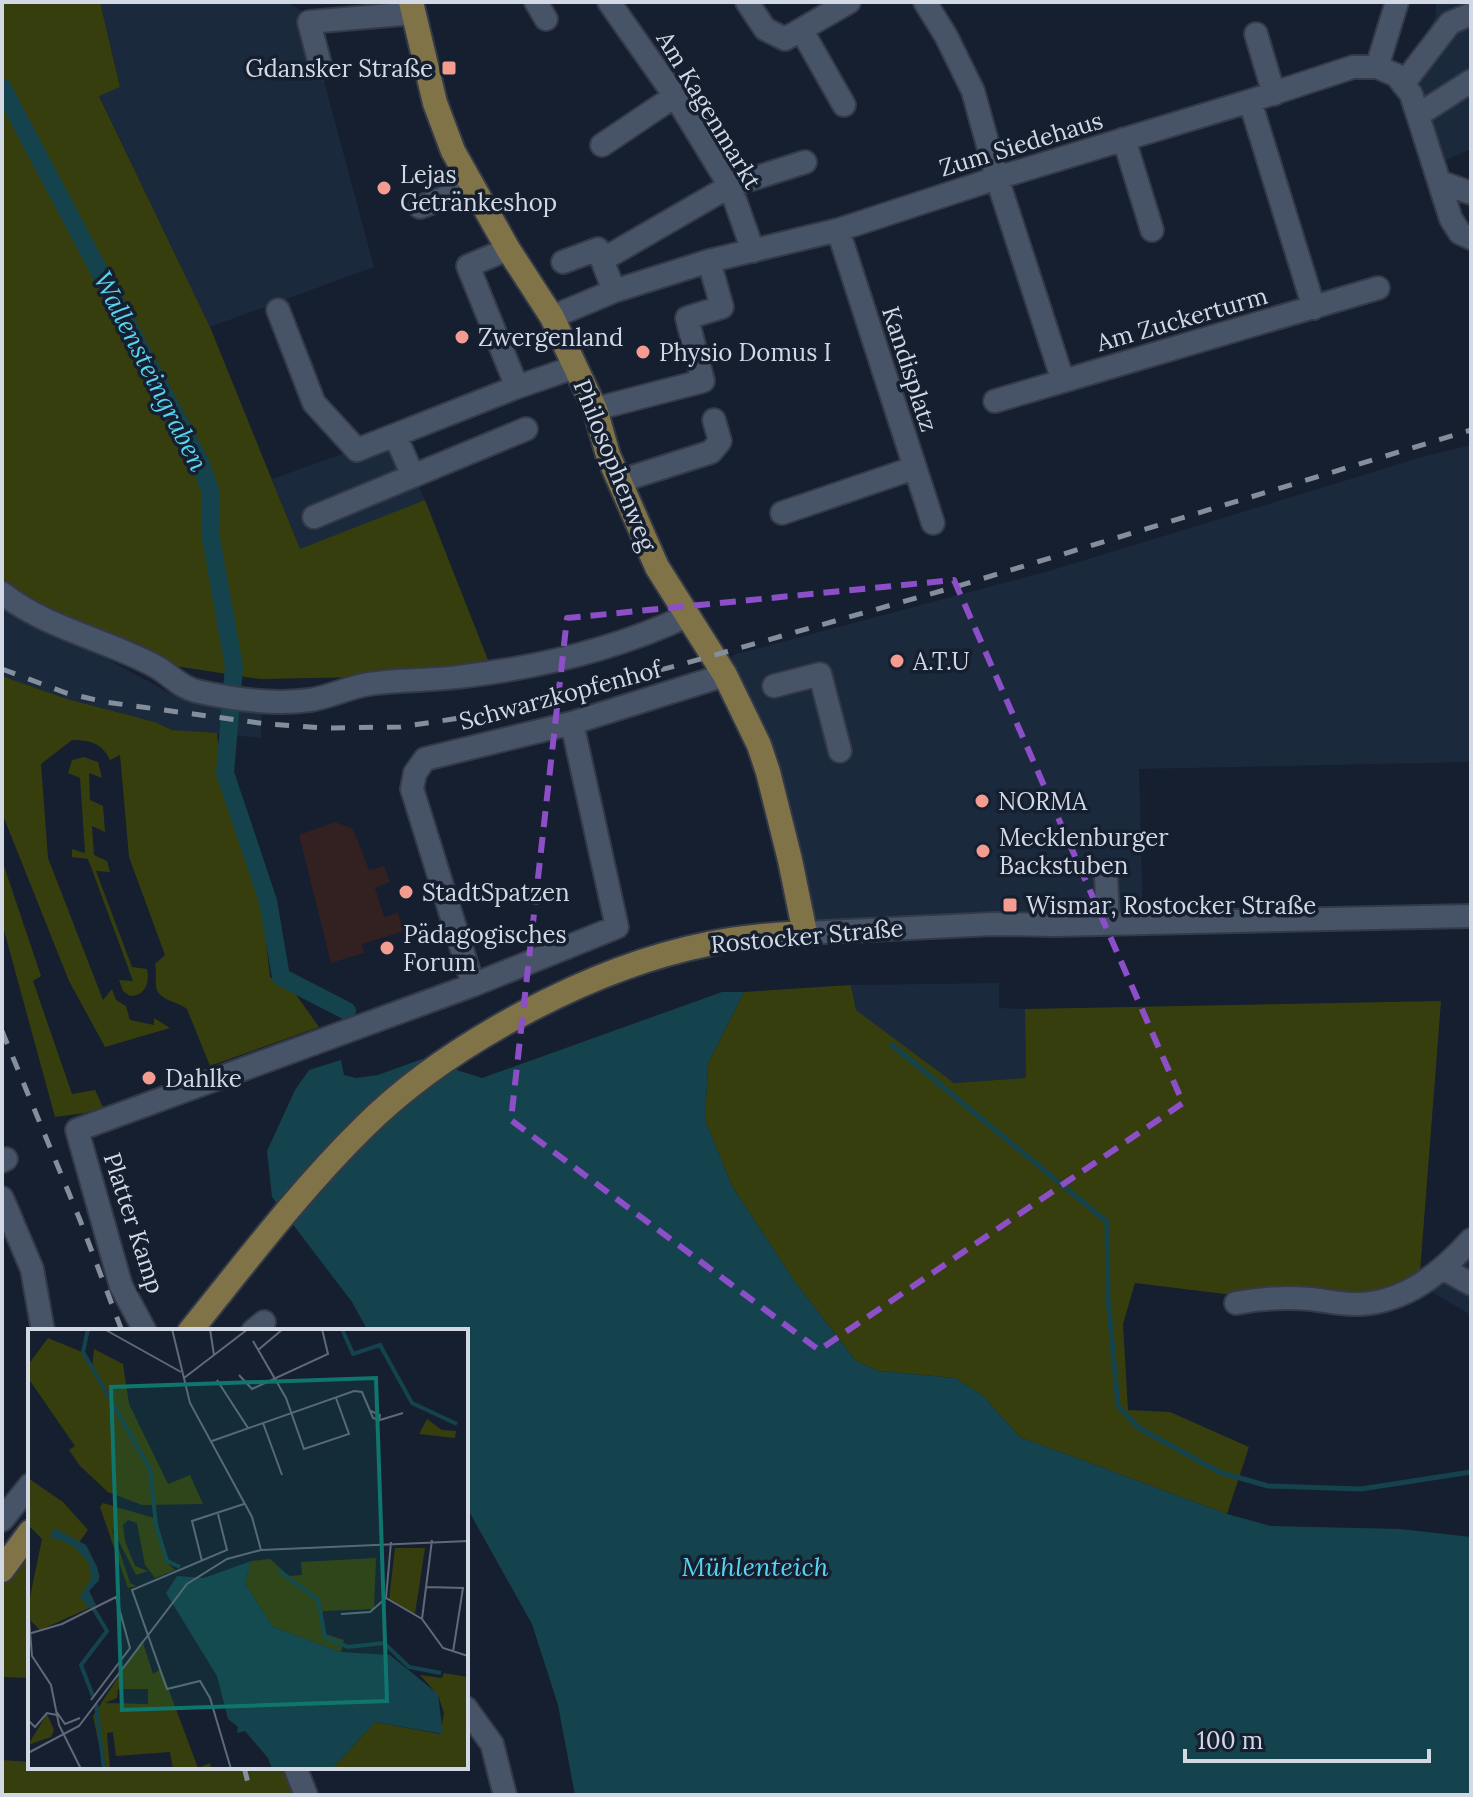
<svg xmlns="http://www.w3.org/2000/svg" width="1473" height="1797" font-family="Lora,serif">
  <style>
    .built { fill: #1b293d }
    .education { fill: #332021 }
    .green { fill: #363e0e }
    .water { fill: #15434d }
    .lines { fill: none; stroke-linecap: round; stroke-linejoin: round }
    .stream { stroke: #15434d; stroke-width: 5 }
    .canal { stroke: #15434d; stroke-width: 18 }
    .minor-casing { stroke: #343a48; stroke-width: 26 }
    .major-casing { stroke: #343a48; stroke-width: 28 }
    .minor { stroke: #475366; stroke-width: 22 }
    .major { stroke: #807347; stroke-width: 24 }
    .rail { stroke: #858e9b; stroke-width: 5; stroke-dasharray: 14 14; stroke-linecap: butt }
    .marked { fill: none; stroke: #8c4fc7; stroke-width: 6; stroke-dasharray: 16 10; stroke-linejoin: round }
    .poi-dot { fill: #f59c91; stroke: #151f2f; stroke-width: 3 }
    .labels { text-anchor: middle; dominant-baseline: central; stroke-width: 7; stroke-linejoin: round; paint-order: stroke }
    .poi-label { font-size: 24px; fill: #d2d9e5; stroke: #151f2f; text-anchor: start }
    .street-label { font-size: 24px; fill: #d2d9e5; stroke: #151f2f }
    .water-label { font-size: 26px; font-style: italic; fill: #57d4ef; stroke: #151f2f }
    .inset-river { fill: none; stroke: #15434d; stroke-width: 4 }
    .inset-road { fill: none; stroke: #616978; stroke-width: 2 }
    .view { fill: #0f766e; fill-opacity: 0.15; stroke: #0f766e; stroke-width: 4 }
    .inset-edge { fill: none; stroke: #d2d9e5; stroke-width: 4 }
  </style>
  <rect width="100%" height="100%" fill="#151f2f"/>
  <path class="built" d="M100,2H287L306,14L374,267L210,327L99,95L120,87Z
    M1436,2H1471V149L1435,165L1410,62L1436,16Z
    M395,435L425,500L300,550L272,479Z
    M1471,445V762L1139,769L1143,924L805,933L797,894L725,675L733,655L1049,571L1429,455Z
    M2,602L181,699L262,709L261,738L172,730L155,722L67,699L2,676Z
    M999,983V1008L1025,1009L1026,1078L953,1083L856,1010L851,985Z
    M1471,1240V1315L1419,1285Z"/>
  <path class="education" d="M335,822L353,829L369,870L384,866L390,882L375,888L384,917L398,913L404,931L362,944L364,953L331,963L299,835Z"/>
  <path class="green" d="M2,2H100L120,87L99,96L210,327L300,549L425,500L490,665L363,677L260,679L150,662L2,603Z
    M2,676L67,699L155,722L172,730L217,733L222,780L262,905L270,977L292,989L319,1027L210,1066L187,1009C177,1001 156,1000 156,985C155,977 157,972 155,964L165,955L129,857L120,755L110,760C102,743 90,740 72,740L41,764L48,858L103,1000L112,989L116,1000L126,1006L130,1020L154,1025V1018L170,1028L105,1047L69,981L2,813Z
    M84,757L98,762L102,778L89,773L90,800L103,806L105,832L92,826L94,855L107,861L110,872L96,871L132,967L147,969C150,983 145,996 130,996L123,991L119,980L133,981L88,859L72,857V849L85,853L80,778L68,773L72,760Z
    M2,860L41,976L33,981L72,1094L95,1090L103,1107L85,1113L55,1117L2,923Z
    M851,985L856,1010L954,1083L1026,1078L1025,1009L1441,1001L1419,1285L1396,1298H1258L1135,1283L1123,1324L1128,1410L1170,1412L1249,1447L1227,1514L1020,1437L982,1395L955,1378L879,1371L856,1361L795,1282L732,1186L705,1120L708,1063L744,992Z
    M30,1532V1678L2,1677V1570Z
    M2,1760L30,1762V1767H295L306,1795H2Z"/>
  <path class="water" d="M722,992H744L708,1063L705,1120L732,1186L795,1282L856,1361L879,1371L955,1378L982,1395L1020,1437L1227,1514L1271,1526L1400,1529L1471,1537V1795H575L558,1705L532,1624L466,1506V1331H368L352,1302L272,1197L267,1151L295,1090L309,1070L341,1060L344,1075L356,1078L378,1075L422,1059L482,1078Z"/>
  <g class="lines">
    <path class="stream" d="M892,1045L1107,1222L1108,1298L1118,1406L1139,1428L1219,1472L1268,1486L1361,1489L1471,1472"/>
    <path class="canal" d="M2,87L200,462L211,493V538L234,667L225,773L268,901L281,977L347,1011"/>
    <g class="minor-casing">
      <path id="minor" d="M536,2L546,19
        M609,2L675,96L730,186L753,251
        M747,2L765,29L785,39L849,2
        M925,2L946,36L973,91L997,178L1063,381L1378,288
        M802,31L844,105
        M1256,34L1274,94
        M1377,67L1397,2
        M321,68L309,22L414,13
        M1403,84L1450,23L1471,14
        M1250,101L1314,308
        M1418,115L1471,81
        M1124,139L1152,230
        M602,145L675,96
        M1440,182L1471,193
        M420,207L473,187
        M838,230L933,523
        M508,249L468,266L517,387
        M602,260L730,186L805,162
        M563,262L598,249L614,291
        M278,310L314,403L357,450L517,387L575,367
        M552,317L614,291L709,261L838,230L997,178L1250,101L1353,67H1377L1396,75L1411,94L1451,219L1460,233L1471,238
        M995,401L1063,381
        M595,409L703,381L687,318L722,307L709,261
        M395,435L413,476
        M620,481L711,452L720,441L714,420
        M782,513L914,468
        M314,517L526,429
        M2,593C46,628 107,640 155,666C170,674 179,687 196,691C231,699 274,705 310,700C330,697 349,687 369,684C400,679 434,681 465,676C541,667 618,648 687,616
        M774,686L820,674L840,751
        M1106,877L1108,924
        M805,933L994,924L1055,925L1471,916
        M473,985L412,789L415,773L425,759L572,723L725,675
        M2,1161L6,1159
        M2,1198L32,1269L43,1331
        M1444,1269L1471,1284
        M1236,1303C1261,1298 1286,1297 1311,1299C1327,1301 1344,1305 1361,1304C1407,1301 1441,1273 1471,1240
        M145,1331L121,1286L77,1130L473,985L617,927L572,723
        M253,1331L264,1322
        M2,1520L30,1485
        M466,1708L492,1744L505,1795
        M295,1767L306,1795"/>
    </g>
    <g class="major-casing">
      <path id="major" d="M190,1331C246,1262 300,1190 363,1128C447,1044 592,967 708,944C740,937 772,935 805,933L790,860L768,772L759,745L725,675L657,567L608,455L595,409L552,317L508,249L453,151L435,103L411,2
        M2,1570L30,1532"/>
    </g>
    <use href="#minor" class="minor"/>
    <use href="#major" class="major"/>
    <path class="rail" d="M2,669L66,693L105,702L267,724L326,728L400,727L493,713L683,664L955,587L1471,430
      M2,1031L80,1220L122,1331
      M244,1767L251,1795"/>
  </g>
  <path class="marked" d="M954,580L1183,1103L819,1350L511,1120L567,618Z"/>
  <g class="poi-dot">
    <rect x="441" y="60" width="16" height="16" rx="4"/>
    <circle cx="384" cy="188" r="8"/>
    <circle cx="462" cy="337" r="8"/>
    <circle cx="643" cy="352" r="8"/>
    <circle cx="897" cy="661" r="8"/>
    <circle cx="982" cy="801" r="8"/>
    <circle cx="983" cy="851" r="8"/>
    <circle cx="406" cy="892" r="8"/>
    <rect x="1002" y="897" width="16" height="16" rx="4"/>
    <circle cx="387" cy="948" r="8"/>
    <circle cx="149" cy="1078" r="8"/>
  </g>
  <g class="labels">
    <g class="poi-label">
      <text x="433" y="68" text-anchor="end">Gdansker Straße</text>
      <text x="400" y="174">Lejas<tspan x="400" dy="28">Getränkeshop</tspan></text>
      <text x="478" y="337">Zwergenland</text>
      <text x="659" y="352">Physio Domus I</text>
      <text x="913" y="661">A.T.U</text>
      <text x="998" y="801">NORMA</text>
      <text x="999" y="837">Mecklenburger<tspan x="999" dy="28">Backstuben</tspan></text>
      <text x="422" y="892">StadtSpatzen</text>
      <text x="1026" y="905">Wismar, Rostocker Straße</text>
      <text x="403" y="934">Pädagogisches<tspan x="403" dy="28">Forum</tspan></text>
      <text x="165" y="1078">Dahlke</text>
    </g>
    <g class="street-label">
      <text transform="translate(709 110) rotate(59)">Am Kagenmarkt</text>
      <text transform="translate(1021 144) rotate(-17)">Zum Siedehaus</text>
      <text transform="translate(1182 319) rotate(-16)">Am Zuckerturm</text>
      <text transform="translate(910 369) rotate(72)">Kandisplatz</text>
      <text transform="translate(615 465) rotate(68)">Philosophenweg</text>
      <text transform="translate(560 695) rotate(-15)">Schwarzkopfenhof</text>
      <text transform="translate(807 936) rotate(-5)">Rostocker Straße</text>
      <text transform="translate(134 1223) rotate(72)">Platter Kamp</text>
    </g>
    <g class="water-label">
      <text transform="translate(151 371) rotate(63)">Wallensteingraben</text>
      <text x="755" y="1566">Mühlenteich</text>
    </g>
  </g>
  <g transform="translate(28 1329)">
    <rect width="440" height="440" fill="#151f2f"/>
    <path d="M20,9L54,23L64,41L66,20L95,35L101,75L140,155L162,146L175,175L114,176L80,163L52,137L41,121L47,117L0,49V36ZM399,90L414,101L428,102L427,109L391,105ZM0,149L35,173L60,201L52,212L72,247L61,262L68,276L12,301L2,291V268L14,210L0,196ZM75,174L126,189L137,232L147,241L127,249L117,236L109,194L100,191L95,196L97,212L107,237L120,242L108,246L84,199L102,254L108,257L100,259L72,178ZM367,219H397L387,285L361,270ZM348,229L346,280L295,282L294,304L316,311L313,323L245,298L217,255L223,232L242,230L261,247L274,246L273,233ZM114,311L125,345L133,340L170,439L182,434L183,440H145L142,423L88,427L85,403L79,404L82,440H76L65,387ZM90,360H120V375L77,374L89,369ZM416,344L440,348V440H304L347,393L412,405L416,384L410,366L392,346L414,349ZM19,385L26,401L23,408L0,416Z" fill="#363e0e" fill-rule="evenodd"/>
    <path d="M26,199L58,216L70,240L71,251L61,262L68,276L61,279L52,268L63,250L61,234L44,216L22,208ZM223,232L217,255L245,298L313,323L362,326L410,365L415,405L347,393L304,440H244L240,429L217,402L209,404L210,398L200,390L189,347L138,264L149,247L176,249Z" fill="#15434d"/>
    <path class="inset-river" d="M60,0L55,23L122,140L128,196L139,232L152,238M314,0L325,25L352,16L384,74L429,95M250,241L290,271L297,308L320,318L356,314L381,338L413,344M64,277L79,302L53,336L65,367M68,375L76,440"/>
    <path class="inset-road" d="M76,0L153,43M182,0L186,26M225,12L258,69L276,120L321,105L308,69M230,21L255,0M211,46L224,60L300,25L294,0M156,49L220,0M189,51L220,99M352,91L375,84M235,94L254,146M184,112L326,62L334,63L345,89L351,91L352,86L343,82M190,185L199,221L104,261L139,360L172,352L182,369L203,440M233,221L440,212M174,232L164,192L216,175M0,250V277M398,258L435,259L425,323M358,269L394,290L415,319L440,327M358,269L363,213M0,277L4,327L23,356L31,396L53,440M313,285L342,283L358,269M394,290L404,211M0,305L34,295L90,267M63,371L102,319L88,268M28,382L37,395L52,389M0,391L7,398L19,384L29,386M0,424L51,397L159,255L199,230L233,221L224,188L162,74L144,0"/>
    <path class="view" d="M348,49L359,372L94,381L83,58Z"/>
    <rect width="440" height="440" class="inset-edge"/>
  </g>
  <rect width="1473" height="1797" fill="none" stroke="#d2d9e5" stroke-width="8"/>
  <path d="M1185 1749v12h244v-12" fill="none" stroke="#d2d9e5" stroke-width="4"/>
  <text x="1197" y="1749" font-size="24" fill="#d2d9e5" stroke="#151f2f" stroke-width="6" paint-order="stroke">100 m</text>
</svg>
